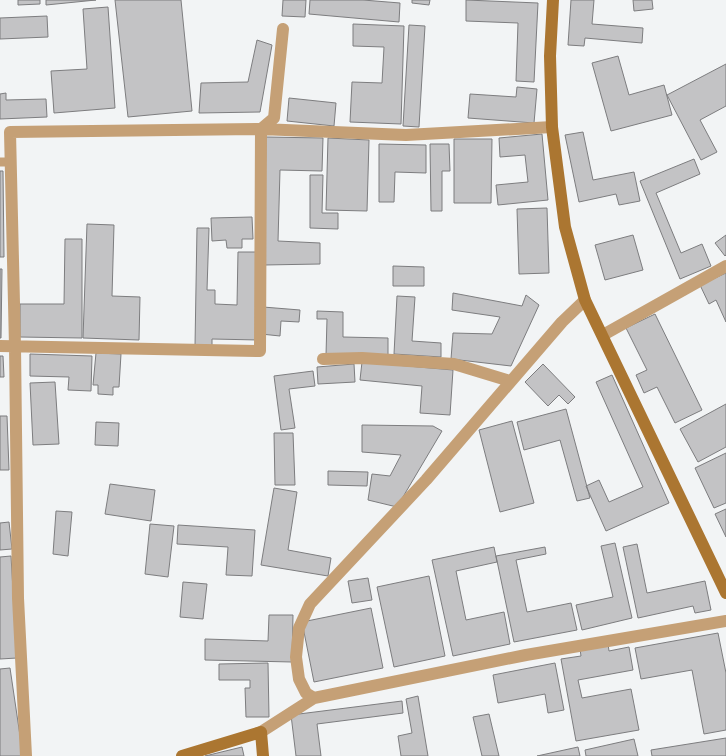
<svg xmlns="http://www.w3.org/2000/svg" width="726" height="756" font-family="Roboto,sans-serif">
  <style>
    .building { fill: #c3c3c5; stroke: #7d7d7f }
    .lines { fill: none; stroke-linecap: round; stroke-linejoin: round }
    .lane { stroke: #c5a076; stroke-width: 9 }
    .street { stroke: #c5a076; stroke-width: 12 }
    .secondary { stroke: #ab7631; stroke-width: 12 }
  </style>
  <rect width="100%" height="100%" fill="#f2f4f5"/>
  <path class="building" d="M18,0H40V4L18,5Z
    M46,0H96L46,5Z
    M115,0H181L192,111L128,117Z
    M283,0H306L305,17L282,16Z
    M310,0H363L400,3L399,22L309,14Z
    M412,0H430L429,5L412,3Z
    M466,0L538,3L534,82L516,81L518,23L466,21Z
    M571,0H594L592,24L643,28L642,43L585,38L584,46L568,45Z
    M633,0H652L653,9L634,11Z
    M108,7L115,108L54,113L51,71L87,69L83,9Z
    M47,16L48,37L0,39V18Z
    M353,24L404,26L401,124L350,122L352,82L382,83L384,47L353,46Z
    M409,25L425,26L419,127L403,126Z
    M257,40L272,45L260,112L199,113L201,83L248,82Z
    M618,56L629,95L664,85L672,115L611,131L592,63Z
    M726,64V106L700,120L717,152L701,160L667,95Z
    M517,87L537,89L534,123L468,118L470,94L516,97Z
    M6,93V100L46,99L47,117L0,119V94Z
    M289,98L336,103L334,126L287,121Z
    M583,132L593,180L634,172L640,201L619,205L616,194L579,202L565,135Z
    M542,134L548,200L498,205L496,185L528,182L525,155L500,157L499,138Z
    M266,137L323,138L322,171L280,170L278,241L320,243V264L264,265Z
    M328,138L369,140L367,211L326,210Z
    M454,139H492L491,203H454Z
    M379,144L426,145V173L395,172L394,202H379Z
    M430,144H449L450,171H442V211H431Z
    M694,159L700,174L656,193L681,253L702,244L711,266L680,279L640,181Z
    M0,171H3L4,257H0Z
    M310,175H323L322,213H338V229L310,228Z
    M547,208L549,273L519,274L517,209Z
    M252,217L253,239H242V248H227L226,240L212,241L211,218Z
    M87,224L114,225L112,296L140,297L139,340L83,338Z
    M197,228H209L207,290H215V304L237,305L238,252H260L258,340L212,339V347L195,346Z
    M633,235L643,270L605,280L595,245Z
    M726,235V255L725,256L715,243Z
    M65,239H82V338L20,337V304H64Z
    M393,266L424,267V286H393Z
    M0,269H2L1,338H0Z
    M726,273V322L716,300L709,304L700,285Z
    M453,293L522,306L526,295L539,305L511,366L451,359L453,333L492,334L500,317L452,310Z
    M397,296L415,297L412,341L441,343V357L394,354Z
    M263,307L300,310L299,322L281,321L280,336L261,334Z
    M317,311L343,312V337L388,338V356L326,355L327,319H317Z
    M655,314L702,410L675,423L657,387L644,393L636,375L647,370L626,328Z
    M96,353L121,354L119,387H113V395L98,394V385H93Z
    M30,354L92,356L91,391L68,390L69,377L30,376Z
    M0,356H3L4,377H0Z
    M362,362L453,370L450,415L420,413L422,386L360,380Z
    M354,364L355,382L318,384L317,367Z
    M543,364L575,397L568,404L559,395L548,406L525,382Z
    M313,371L315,386L289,389L295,428L281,430L274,376Z
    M612,375L669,503L606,531L586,486L599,480L609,502L643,487L596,382Z
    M55,382L59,444L33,445L30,383Z
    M726,404V447L698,462L680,429Z
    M566,409L590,498L577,501L560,440L524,450L517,422Z
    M0,416H7L9,470H0Z
    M512,421L534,503L500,512L479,430Z
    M96,422L119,423L118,446L95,445Z
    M362,425L433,426L442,431L397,507L368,500L372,474L390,476L401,455L362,452Z
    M274,433H293L295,485H275Z
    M726,453V503L714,508L695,468Z
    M328,471L368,472L367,486L328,485Z
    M110,484L155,490L151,521L105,514Z
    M274,488L297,492L288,550L331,558L328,576L261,565Z
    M726,509V537L715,514Z
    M56,511L72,512L68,556L53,554Z
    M9,522L12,549L0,550V523Z
    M150,524L174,526L168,577L145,574Z
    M178,525L255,530L252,576L226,575L228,547L177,544Z
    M615,543L632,618L582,630L576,605L613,597L601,546Z
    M637,544L647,593L705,581L711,610L695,613L693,606L638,618L623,547Z
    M494,547L497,562L456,571L466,620L504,612L510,644L453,656L432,560Z
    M545,547L546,554L516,560L527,612L571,603L577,630L514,642L496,556Z
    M11,556L17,658L0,659V557Z
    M429,576L445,656L394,667L377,587Z
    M368,578L372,600L352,603L348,581Z
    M183,582L207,584L203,619L180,617Z
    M371,608L383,668L314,682L302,622Z
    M269,615H293L292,662L205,660V639L268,641Z
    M718,633L726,673V730L704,734L692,670L641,679L635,648Z
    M608,644L609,651L629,647L633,670L578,680L582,698L631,689L639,730L576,741L561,659L581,656L580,649Z
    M268,663L269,717H246L245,688H250V680H219V664Z
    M555,663L564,710L548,713L545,694L498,703L493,675Z
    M10,668L23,756H0V669Z
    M418,696L428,756H401L398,736L412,733L406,699Z
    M402,701L403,713L317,724L321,756H296L291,715Z
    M489,714L499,756H482L473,717Z
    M726,738V756H652L651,750Z
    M634,739L638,756H586L585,750Z
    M242,747L244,756H205Z
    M578,747L580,756H537Z"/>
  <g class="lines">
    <path class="lane" d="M0,162H11"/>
    <path class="street" d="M603,335L726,266
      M0,346L260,351L261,129L274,118L283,29
      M323,359L362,358L454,364L510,381
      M314,698L306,693L299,679L296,657L299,628L310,604L426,480L562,322L585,300
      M261,732L314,698L526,655L726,621
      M26,756L18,598L15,346L10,132L261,129L406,135L552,127"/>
    <path class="secondary" d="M553,0L550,56L552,127L565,227L585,300L726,593
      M182,756L261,732L263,756"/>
  </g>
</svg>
